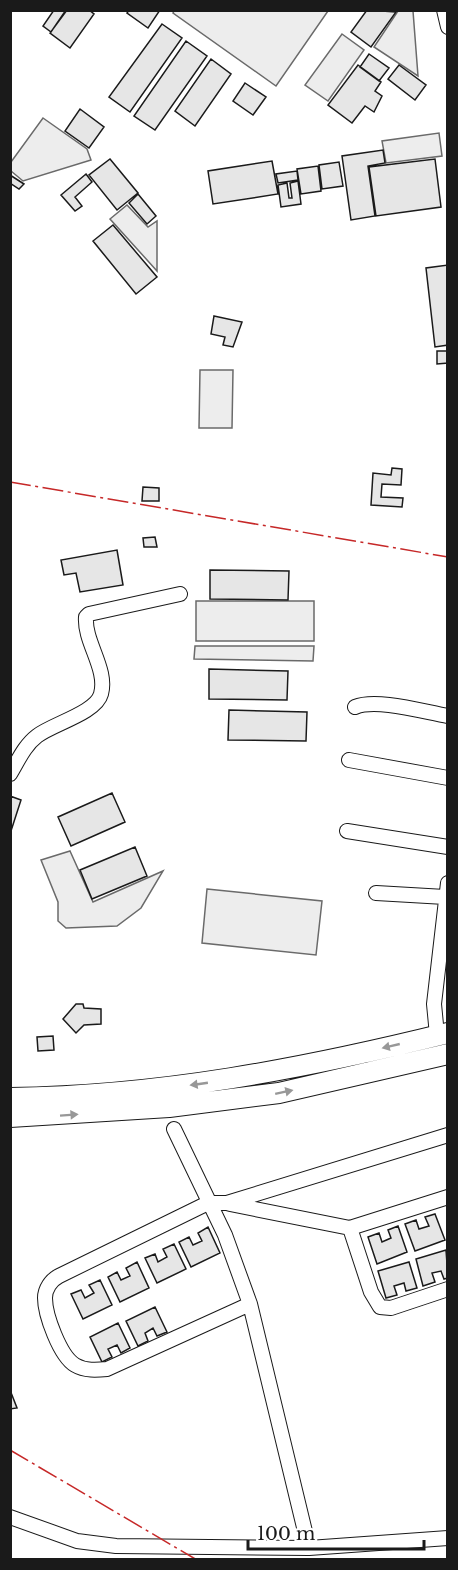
<svg xmlns="http://www.w3.org/2000/svg" width="458" height="1570" font-family="'Libre Baskerville',serif">
  <style>
    .built { fill: #ededed; stroke: #6a6a6a; stroke-width: 1.5 }
    .building { fill: #e6e6e6; stroke: #1a1a1a; stroke-width: 1.5 }
    .lines { fill: none; stroke-linecap: round; stroke-linejoin: round }
    .minor-casing { stroke: #1a1a1a; stroke-width: 16 }
    .highway-casing { stroke: #1a1a1a; stroke-width: 22 }
    .minor { stroke: #fff; stroke-width: 14 }
    .highway { stroke: #fff; stroke-width: 20 }
    .power { stroke: #c62828; stroke-width: 1.5; stroke-dasharray: 21 4.5 3 4.5; stroke-linecap: butt }
    .oneway { fill: #989898 }
  </style>
  <rect width="100%" height="100%" fill="#fff"/>
  <path class="built" d="M174,11V10L328,11L276,86L173,13Z
    M398,11H413L418,76L374,47Z
    M342,34L364,50L328,101L305,85Z
    M43,118L87,149L91,160L23,181L11,171V162Z
    M439,133L442,156L386,163L382,141Z
    M127,205L148,227L157,221V271L110,219Z
    M200,370H233L232,428H199Z
    M196,601H314V641H196Z
    M195,646H314L313,661L194,659Z
    M70,851L93,902L163,871L141,908L117,926L66,928L58,921V902L41,860Z
    M207,889L322,901L316,955L202,943Z"/>
  <path class="building" d="M54,10H66L51,32L43,26Z
    M67,10H89L94,14L70,48L50,33Z
    M129,10H160L148,28L127,13Z
    M367,10L396,12L371,47L351,32Z
    M162,24L182,38L130,112L109,97Z
    M186,41L207,56L155,130L134,116Z
    M369,54L389,68L379,81L360,67Z
    M211,59L231,74L195,126L175,111Z
    M358,65L381,82L375,91L382,96L374,112L365,106L352,123L328,105Z
    M399,65L426,85L415,100L388,79Z
    M245,83L266,97L253,115L233,101Z
    M80,109L104,127L89,148L65,131Z
    M383,150L385,163L368,166L375,216L351,220L342,156Z
    M110,159L138,193L117,210L89,175Z
    M435,159L441,207L376,216L369,167Z
    M272,161L278,194L213,204L208,171Z
    M339,162L343,186L322,189L319,165Z
    M318,166L321,191L301,194L297,169Z
    M297,171L298,180L278,183L276,174Z
    M86,174L92,182L75,197L82,206L75,211L61,195Z
    M10,175L24,184L19,189L10,183Z
    M298,181L301,204L281,207L278,185L287,183L289,198H292L290,183Z
    M138,194L156,216L147,224L129,203Z
    M113,225L157,277L136,294L93,241Z
    M448,265V345L435,347L426,268Z
    M214,316L242,322L233,347L223,345L225,337L211,334Z
    M437,351H448V363L437,364Z
    M392,468L402,469L401,485L382,484L381,497L403,498L402,507L371,505L373,473L391,475Z
    M143,487L159,488V501H142Z
    M155,537L157,547H144L143,538Z
    M117,550L123,585L80,592L76,573L64,575L61,560Z
    M210,570L289,571L288,600L210,599Z
    M209,669L288,671L287,700L209,699Z
    M229,710L307,712L306,741L228,740Z
    M112,793L125,822L71,846L58,817Z
    M10,796L21,800L10,834Z
    M135,847L147,876L92,899L80,870Z
    M76,1004H83L84,1008L101,1009V1024L84,1025L76,1033L63,1019Z
    M53,1036L54,1050L38,1051L37,1037Z
    M435,1214L445,1240L415,1251L405,1224L416,1220L419,1229L429,1226L425,1217Z
    M398,1226L407,1252L377,1264L368,1237L379,1233L382,1242L391,1238L388,1230Z
    M208,1227L220,1253L191,1267L179,1242L189,1237L193,1245L202,1241L198,1233Z
    M174,1244L186,1269L157,1283L145,1258L155,1254L158,1262L167,1257L163,1249Z
    M446,1250L448,1278L444,1279L441,1271L432,1273L435,1282L423,1286L416,1259Z
    M137,1262L149,1288L120,1302L108,1277L117,1272L121,1280L130,1276L126,1268Z
    M409,1262L417,1288L406,1291L404,1283L394,1286L397,1295L386,1298L378,1271Z
    M100,1280L112,1305L83,1319L71,1294L81,1290L85,1298L94,1293L89,1285Z
    M155,1307L167,1332L157,1336L153,1328L145,1333L148,1341L138,1346L126,1321Z
    M118,1323L130,1348L121,1353L117,1345L108,1349L112,1357L102,1362L90,1337Z
    M10,1390L17,1408L10,1409Z"/>
  <g class="lines">
    <g class="minor-casing">
      <path id="minor" d="M444,10L448,27
        M355,707C377,698 424,712 448,716
        M349,760L448,778
        M10,774C18,761 24,746 37,736C52,724 96,713 101,694C108,669 84,642 86,617L89,614L180,594
        M347,831L448,847
        M376,893L445,897
        M437,1035L434,1004L448,883
        M174,1129L225,1235L250,1304L309,1548
        M230,1204L350,1228L448,1197
        M350,1228L371,1292L380,1307L391,1308L448,1289
        M250,1304L107,1369C97,1370 85,1371 75,1365C60,1356 45,1315 45,1298C45,1289 51,1280 59,1276L208,1203H227L448,1135
        M10,1517L77,1541L116,1546L309,1548L448,1538"/>
    </g>
    <g class="highway-casing">
      <path id="highway" d="M10,1098C160,1096 302,1069 448,1033
        M10,1117L169,1107L279,1093L448,1054"/>
    </g>
    <use href="#minor" class="minor"/>
    <use href="#highway" class="highway"/>
    <path class="power" d="M10,482L448,557
      M10,1450L197,1560"/>
  </g>
  <defs><path id="oneway-solid" d="M-6-.8H1V-3.2L6.5 0L1 3.2V.8H-6Z" transform="scale(1.5)"/></defs>
  <g class="oneway">
    <use href="#oneway-solid" transform="translate(391 1046) rotate(167)"/>
    <use href="#oneway-solid" transform="translate(199 1084) rotate(172)"/>
    <use href="#oneway-solid" transform="translate(284 1092) rotate(-12)"/>
    <use href="#oneway-solid" transform="translate(69 1115) rotate(-4)"/>
  </g>
  <rect width="458" height="1570" fill="none" stroke="#1a1a1a" stroke-width="24"/>
  <path d="M248 1540v9h176v-9" fill="none" stroke="#1a1a1a" stroke-width="3"/>
  <text x="257" y="1540" font-size="18" fill="#1a1a1a" stroke="#ffffff" stroke-width="4.5" paint-order="stroke">100 m</text>
</svg>
